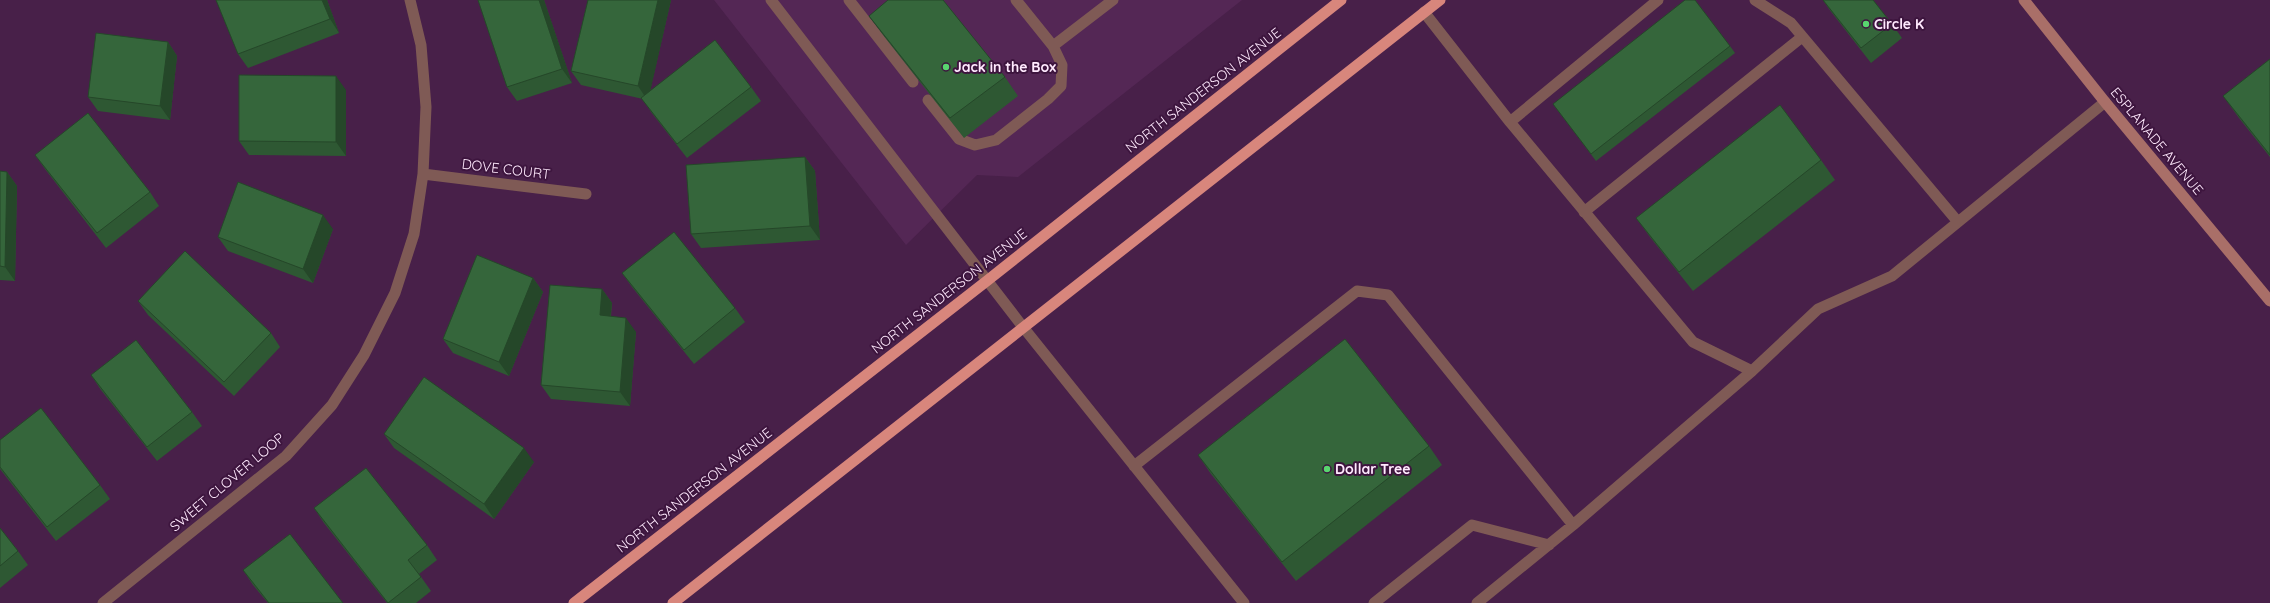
<svg xmlns="http://www.w3.org/2000/svg" width="2270" height="603" font-family="Quicksand,sans-serif">
  <style>
    .built { fill: #542755 }
    .lines { fill: none; stroke-linecap: round; stroke-linejoin: round }
    .service { stroke: #7f5a55; stroke-width: 11 }
    .minor { stroke: #7f5a55; stroke-width: 11 }
    .secondary { stroke: #a96f68; stroke-width: 11 }
    .trunk { stroke: #d8867c; stroke-width: 11 }
    .wall { fill: #2e5833 }
    .shaded-wall { fill: #254729 }
    .building { fill: #35663b; stroke: #254729 }
    .poi-dot { fill: #59d56f; stroke: #3d153e; stroke-width: 1.5 }
    .labels { text-anchor: middle; dominant-baseline: central; stroke-width: 4; stroke-linejoin: round; paint-order: stroke }
    .poi-label { font-size: 14px; font-weight: bold; fill: #ffeafe; stroke: #3d153e; text-anchor: start }
    .street-label { font-size: 14px; fill: #ffeafe; stroke: #3d153e }
  </style>
  <rect width="100%" height="100%" fill="#482049"/>
  <path class="built" d="M714,0H1242L1018,177L977,175L906,245Z"/>
  <g class="lines">
    <path class="service" d="M771,0L1023,327L1244,603
      M849,0L913,82
      M1016,0L1053,46L1113,0
      M1755,0L1791,23L1958,222
      M1424,12L1510,122L1693,342L1752,371L1818,309L1892,276L2105,102
      M928,100L959,139L975,145L996,140L1048,99L1061,86L1062,65L1053,46
      M1510,122L1658,0
      M1584,212L1802,37
      M1134,466L1357,291L1388,295L1573,525
      M1374,603L1472,525L1549,545
      M1477,603L1573,525L1752,371"/>
    <path class="minor" d="M423,174L586,194
      M103,603L286,456L332,405L364,355L395,293L414,234L423,174L426,107L421,45L410,0"/>
    <path class="secondary" d="M2024,0L2105,102L2270,301"/>
    <path class="trunk" d="M574,603L988,280L1341,0
      M673,603L1440,0"/>
  </g>
  <path class="wall" d="M216,0H327L339,33L248,68L238,54Z
    M478,0H544L572,83L517,101L507,87Z
    M588,0H671L650,91L751,87L761,101L687,158L651,112L643,99L581,85L571,71Z
    M1823,0H1873L1892,24L1902,38L1871,63L1829,9Z
    M869,16L1005,77L1018,96L964,138L883,35Z
    M168,42L177,56L170,120L98,111L88,97Z
    M1730,46L1735,53L1596,161L1553,104Z
    M2270,59V157L2239,118L2223,96Z
    M346,90V156L249,155L239,141Z
    M35,155L150,192L159,206L106,248L45,169Z
    M805,157L815,171L820,240L701,248L691,234Z
    M1821,160L1835,180L1693,291L1650,237L1636,218Z
    M0,171L7,172L17,186L15,281L0,280Z
    M333,229L313,283L228,251L218,237Z
    M622,273L735,308L745,322L694,364L632,287Z
    M533,278L543,292L509,376L453,353L443,339Z
    M602,289L612,303L611,316L636,332L630,406L551,399L541,385Z
    M138,301L271,333L280,347L234,396L148,315Z
    M91,375L192,412L202,426L157,461L101,390Z
    M384,434L534,462L494,519L394,448Z
    M0,440L100,485L110,499L56,541L0,469Z
    M1429,446L1442,465L1296,581L1211,474L1198,455Z
    M314,508L427,545L437,560L419,574L431,591L416,603H387L324,523Z
    M0,528L18,551L28,565L0,588Z
    M243,570L343,603H268L253,585Z"/>
  <path class="shaded-wall" d="M322,0H327L339,33L330,19Z
    M539,0H544L572,83L562,69Z
    M658,0H671L648,101L638,86Z
    M168,42L177,56L170,120L160,106Z
    M336,76L346,90V156L336,142Z
    M805,157L815,171L820,240L810,226Z
    M7,172L17,186L15,281L5,267Z
    M323,215L333,229L313,283L303,269Z
    M533,278L543,292L509,376L499,362Z
    M602,289L612,303L609,329L600,315Z
    M626,318L636,332L630,406L620,392Z
    M524,448L534,462L494,519L484,504Z"/>
  <path class="building" d="M216,0H322L330,19L238,54Z
    M478,0H539L562,69L507,87Z
    M588,0H658L638,86L571,71Z
    M888,0H943L1005,77L950,118L869,16Z
    M1685,0H1695L1730,46L1591,154L1553,104Z
    M1823,0H1873L1892,24L1861,48Z
    M96,33L168,42L160,106L88,97Z
    M715,40L751,87L677,144L641,98Z
    M2270,59V155L2223,96Z
    M239,75L336,76V142L239,141Z
    M1780,105L1821,160L1679,272L1636,218Z
    M88,113L150,192L97,233L35,155Z
    M805,157L810,226L691,234L686,165Z
    M0,171L7,172L5,267L0,266Z
    M238,182L323,215L303,269L218,237Z
    M674,232L735,308L684,350L622,273Z
    M185,251L271,333L224,382L138,301Z
    M477,255L533,278L499,362L443,339Z
    M550,285L602,289L600,315L626,318L620,392L541,385Z
    M1345,339L1429,446L1282,562L1198,455Z
    M136,340L192,412L147,447L91,375Z
    M424,377L524,448L484,504L384,434Z
    M41,408L100,485L47,527L0,467V440Z
    M366,468L427,545L408,560L421,577L388,603L314,508Z
    M0,528L18,551L0,566Z
    M290,534L343,603H269L243,570Z"/>
  <g class="poi-dot">
    <circle cx="1866" cy="24" r="4"/>
    <circle cx="946" cy="67" r="4"/>
    <circle cx="1327" cy="469" r="4"/>
  </g>
  <g class="labels">
    <g class="poi-label">
      <text x="1874" y="24">Circle K</text>
      <text x="954" y="67">Jack in the Box</text>
      <text x="1335" y="469">Dollar Tree</text>
    </g>
    <g class="street-label">
      <text transform="translate(1203 90) rotate(-38)">NORTH SANDERSON AVENUE</text>
      <text transform="translate(2157 141) rotate(50)">ESPLANADE AVENUE</text>
      <text transform="translate(506 169) rotate(7)">DOVE COURT</text>
      <text transform="translate(949 291) rotate(-38)">NORTH SANDERSON AVENUE</text>
      <text transform="translate(227 482) rotate(-40)">SWEET CLOVER LOOP</text>
      <text transform="translate(694 490) rotate(-38)">NORTH SANDERSON AVENUE</text>
    </g>
  </g>
</svg>
